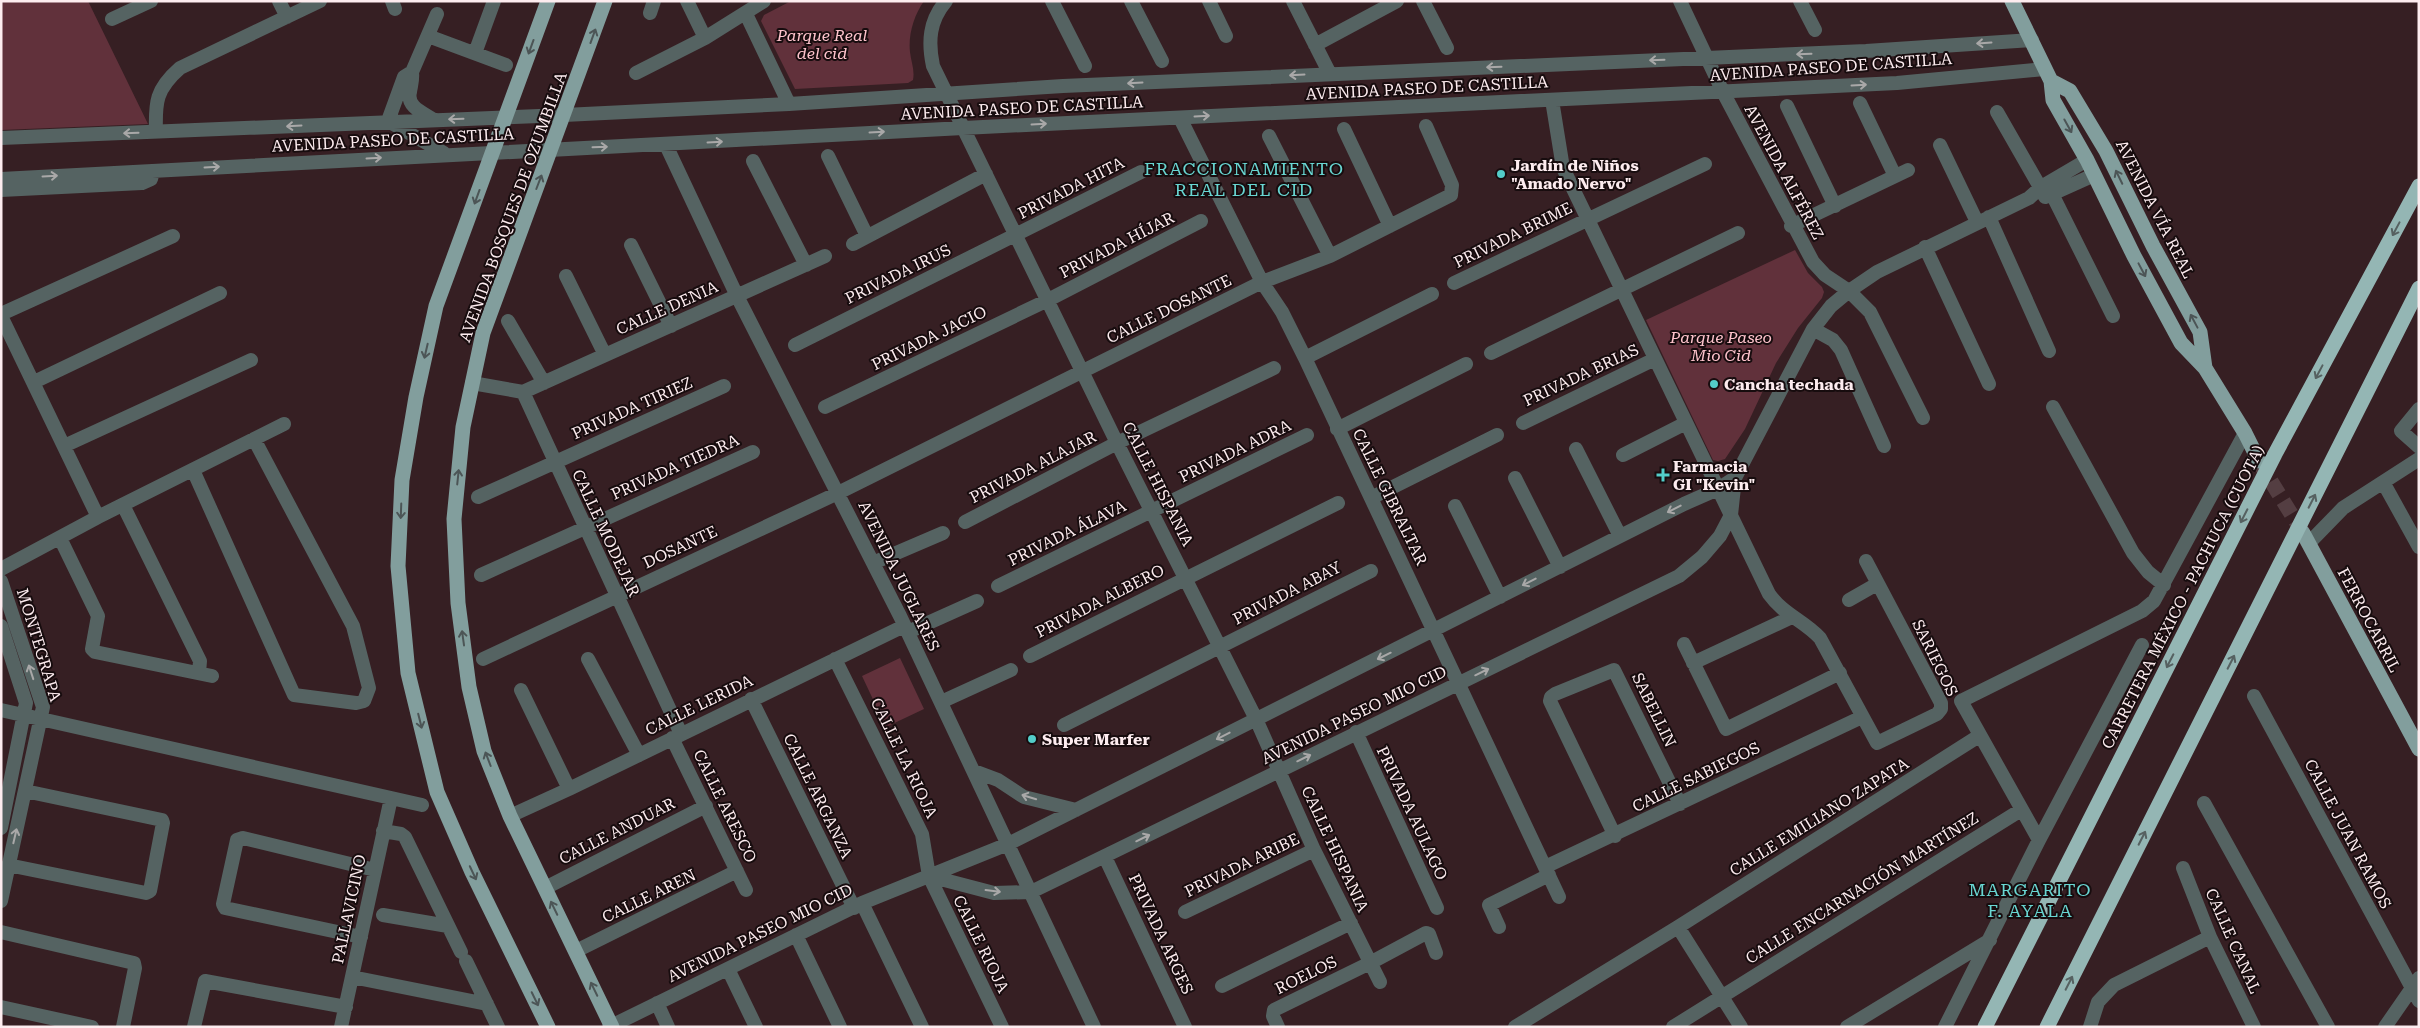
<svg xmlns="http://www.w3.org/2000/svg" width="2420" height="1028" font-family="'Roboto Serif',serif">
  <style>
    .green { fill: #61313b }
    .lines { fill: none; stroke-linecap: round; stroke-linejoin: round }
    .major-tunnel { stroke: #543e42; stroke-width: 15; stroke-dasharray: 15 8; stroke-linecap: butt }
    .minor { stroke: #556362; stroke-width: 14 }
    .major { stroke: #829e9d; stroke-width: 15 }
    .highway { stroke: #94b6b4; stroke-width: 15 }
    .oneway { stroke: #4c5556 }
    .oneway2 { stroke: #a9a8a8 }
    .oneway3 { stroke: #566161 }
    .poi-dot { fill: #53cdc9; stroke: #170c0e; stroke-width: 2 }
    .labels { text-anchor: middle; dominant-baseline: central; stroke-width: 4; stroke-linejoin: round; paint-order: stroke }
    .park-label { font-size: 16px; font-style: italic; fill: #ffc4cd; stroke: #170c0e }
    .street-label { font-size: 16px; fill: #fdecef; stroke: #170c0e }
    .poi-label { font-size: 16px; font-weight: bold; fill: #fdecef; stroke: #170c0e; text-anchor: start }
    .neighbourhood-label { font-size: 18px; letter-spacing: 1px; fill: #69d6d2; stroke: #170c0e }
  </style>
  <rect width="100%" height="100%" fill="#361f23"/>
  <path class="green" d="M1,1H88L148,124L1,130Z
    M791,1H924C914,15 908,35 910,52C911,62 915,70 913,80L908,83L795,89L761,21L764,15Z
    M1795,250L1808,273L1822,287L1824,292L1822,298L1798,328L1776,363L1745,429L1725,459L1718,461L1713,460L1646,320Z
    M900,658L924,709L886,727L862,676Z"/>
  <g class="lines">
    <path class="major-tunnel" d="M2259,462L2303,533"/>
    <path class="minor" d="M279,1L287,17
      M392,1L395,9
      M687,1L705,38
      M946,1C929,21 928,42 933,66L1117,443L1256,719L1314,850L1380,982
      M1052,1L1085,66
      M1131,1L1162,61
      M1209,1L1226,36
      M1293,1L1330,74
      M1423,1L1447,48
      M1680,1L1723,92L1813,262L1825,275L1849,291L1870,312L1923,418
      M1800,1L1815,30
      M650,13L654,1
      M746,14L789,104
      M112,19L151,1
      M428,36L506,65
      M1315,45L1397,1
      M475,53L494,1
      M412,72L404,77L388,121L444,153
      M636,73L705,38L764,1
      M1552,100L1563,168L1769,594C1784,615 1803,620 1820,638L1877,743L1937,714L1941,709V703L1866,561
      M1860,103L1895,176
      M1787,106L1835,206
      M1997,112L2044,194
      M1180,118L1262,282L1282,312L1305,358L1559,897
      M434,120C424,113 406,107 410,92C411,85 413,80 412,72L437,14
      M1344,129L1390,226
      M156,132C155,102 156,89 180,68L320,1
      M1269,136L1330,256
      M1,138L564,115L789,104L1063,86L1866,51L2032,40
      M666,145L737,296L900,616L1094,1027
      M1940,145L1977,222
      M828,156L867,236
      M753,161L806,265
      M1,179L963,128L1897,83L2044,69
      M1,190L142,183L151,179L153,171
      M2052,194L2113,316
      M2045,197L2094,175
      M1989,217L2049,351
      M1791,226L1908,170
      M853,244L986,174
      M631,245L671,326
      M1925,247L1989,384
      M566,276L605,355
      M1454,283L1705,164
      M1,314L173,236
      M1,316L98,517
      M508,321L544,383
      M1813,329L1833,340L1841,350L1884,446
      M795,345L1141,172
      M1491,353L1738,233
      M1305,358L1432,294
      M34,382L220,293
      M472,383L523,392
      M523,392L681,734
      M523,392L825,256
      M825,407L1048,300L1201,221
      M2053,407L2133,553L2148,572L2164,585
      M2419,409L2401,431L2419,447
      M1523,423L1655,359
      M1337,429L1466,364
      M64,446L251,360
      M1576,449L1620,536
      M1623,455L1686,423
      M193,470L294,695L356,703L364,701L369,688L353,626L254,439
      M1515,478L1560,567
      M2383,482L2419,547
      M478,497L724,386
      M1371,498L1497,435
      M123,505L200,661L199,673
      M1455,506L1500,597
      M965,522L1117,443L1274,368
      M60,538L98,616L92,649L95,652L212,676
      M2309,543L2343,508L2419,459
      M873,563L943,533
      M1,569L98,517L284,424
      M481,575L753,452
      M1,581L43,707L1,901
      M998,586L1307,435
      M1849,600L1877,584
      M1,626L26,703L1,828
      M908,632L977,601
      M1684,644L1726,729L1840,673
      M1030,656L1338,503
      M483,659L838,493L1262,282L1330,256L1451,195L1452,185L1426,126
      M588,659L639,755
      M835,659L922,834L929,876L1002,1027
      M1693,663L1792,617
      M521,690L569,789
      M2254,696L2419,1001
      M751,699L854,908
      M941,702L1011,670
      M1,710L422,805
      M1064,725L1371,571
      M1356,732L1437,908
      M672,738L746,890
      M974,771L998,780L1024,797L1076,810
      M2204,803L2328,1027
      M510,816L569,789L904,626
      M383,831L401,834L405,837L461,952
      M1615,836L1550,701L1551,697L1555,694L1614,670L1680,804
      M2039,840L1961,701L2142,611L2154,601L2245,433
      M1105,857L1185,1027
      M8,865L146,893L150,891L163,823L162,820L25,791
      M1545,867L1862,717
      M2183,868L2210,937L2254,1027
      M929,876L994,893L1031,892L1679,576L1702,557L1720,536L1731,515L1735,478L1813,329L1831,306L1849,291L1877,272L2029,198L2041,187L2087,160
      M545,888L706,806
      M862,903L922,1027
      M1185,912L1314,850
      M383,915L448,926
      M1499,927L1489,905L1549,875
      M1678,927L1741,1027
      M1,932L134,963L135,968L123,1027
      M796,935L840,1027
      M361,937L225,908L223,904L237,840L243,838L375,870
      M576,951L737,871
      M466,961L498,1027
      M728,969L756,1027
      M352,977L487,1004
      M1222,986L1351,923
      M657,1003L668,1027
      M1,1007L92,1027
      M194,1027L205,981L346,1007
      M341,1027L391,798
      M609,1027L862,903L1008,844L1684,504L1718,489L1735,478
      M1278,1027L1273,1016L1274,1010L1370,963L1426,933L1429,934L1436,953
      M1515,1027L1678,927L1979,736
      M1673,1027L2021,810
      M1847,1027L1990,940
      M1945,1027L2039,840L2142,645
      M2090,1027L2098,1002L2114,985L2210,937
      M2385,1027L2419,978"/>
    <path class="major" d="M548,1L436,306L416,397L402,480L398,566L408,673L437,792L472,872L548,1027
      M605,1L483,333L463,427L454,519L458,603L469,687L484,751L510,816L612,1027
      M2012,1L2051,81L2053,100L2087,160L2134,256L2181,343L2205,368L2245,433L2259,461
      M2051,81L2070,91L2106,151L2153,246L2200,332L2205,368
      M2303,533L2419,749"/>
    <path class="highway" d="M1985,1027L2275,454L2419,186
      M2047,1027L2419,288"/>
  </g>
  <defs><path id="oneway-shaft" d="M-6 0H5M1.5-3L5.5 0L1.5 3" fill="none" stroke-width="1.6" stroke-linecap="round" stroke-linejoin="round" transform="scale(1.25)"/></defs>
  <g class="oneway">
    <use href="#oneway-shaft" transform="translate(593 36) rotate(-70)"/>
    <use href="#oneway-shaft" transform="translate(531 47) rotate(110)"/>
    <use href="#oneway-shaft" transform="translate(2068 126) rotate(61)"/>
    <use href="#oneway-shaft" transform="translate(2119 177) rotate(-116)"/>
    <use href="#oneway-shaft" transform="translate(539 182) rotate(-69)"/>
    <use href="#oneway-shaft" transform="translate(477 197) rotate(110)"/>
    <use href="#oneway-shaft" transform="translate(2142 270) rotate(62)"/>
    <use href="#oneway-shaft" transform="translate(2194 321) rotate(-118)"/>
    <use href="#oneway-shaft" transform="translate(426 351) rotate(103)"/>
    <use href="#oneway-shaft" transform="translate(458 477) rotate(-84)"/>
    <use href="#oneway-shaft" transform="translate(401 511) rotate(92)"/>
    <use href="#oneway-shaft" transform="translate(463 638) rotate(-98)"/>
    <use href="#oneway-shaft" transform="translate(420 721) rotate(76)"/>
    <use href="#oneway-shaft" transform="translate(488 759) rotate(-111)"/>
    <use href="#oneway-shaft" transform="translate(473 873) rotate(65)"/>
    <use href="#oneway-shaft" transform="translate(554 908) rotate(-116)"/>
    <use href="#oneway-shaft" transform="translate(594 989) rotate(-116)"/>
    <use href="#oneway-shaft" transform="translate(535 999) rotate(64)"/>
  </g>
  <g class="oneway2">
    <use href="#oneway-shaft" transform="translate(1984 43) rotate(176)"/>
    <use href="#oneway-shaft" transform="translate(1804 54) rotate(178)"/>
    <use href="#oneway-shaft" transform="translate(1657 60) rotate(178)"/>
    <use href="#oneway-shaft" transform="translate(1494 67) rotate(178)"/>
    <use href="#oneway-shaft" transform="translate(1297 75) rotate(177)"/>
    <use href="#oneway-shaft" transform="translate(1135 83) rotate(177)"/>
    <use href="#oneway-shaft" transform="translate(1859 85) rotate(-3)"/>
    <use href="#oneway-shaft" transform="translate(1202 116) rotate(-3)"/>
    <use href="#oneway-shaft" transform="translate(456 119) rotate(178)"/>
    <use href="#oneway-shaft" transform="translate(1039 124) rotate(-3)"/>
    <use href="#oneway-shaft" transform="translate(294 126) rotate(177)"/>
    <use href="#oneway-shaft" transform="translate(877 132) rotate(-3)"/>
    <use href="#oneway-shaft" transform="translate(131 133) rotate(178)"/>
    <use href="#oneway-shaft" transform="translate(715 142) rotate(-3)"/>
    <use href="#oneway-shaft" transform="translate(600 147) rotate(-2)"/>
    <use href="#oneway-shaft" transform="translate(374 158) rotate(-3)"/>
    <use href="#oneway-shaft" transform="translate(212 167) rotate(-3)"/>
    <use href="#oneway-shaft" transform="translate(50 176) rotate(-3)"/>
    <use href="#oneway-shaft" transform="translate(1674 509) rotate(153)"/>
    <use href="#oneway-shaft" transform="translate(1529 582) rotate(153)"/>
    <use href="#oneway-shaft" transform="translate(1384 656) rotate(154)"/>
    <use href="#oneway-shaft" transform="translate(31 672) rotate(-108)"/>
    <use href="#oneway-shaft" transform="translate(1482 672) rotate(-26)"/>
    <use href="#oneway-shaft" transform="translate(1223 736) rotate(153)"/>
    <use href="#oneway-shaft" transform="translate(1304 758) rotate(-26)"/>
    <use href="#oneway-shaft" transform="translate(1029 797) rotate(-163)"/>
    <use href="#oneway-shaft" transform="translate(15 836) rotate(-77)"/>
    <use href="#oneway-shaft" transform="translate(1143 838) rotate(-26)"/>
    <use href="#oneway-shaft" transform="translate(993 891) rotate(7)"/>
  </g>
  <g class="oneway3">
    <use href="#oneway-shaft" transform="translate(2396 229) rotate(118)"/>
    <use href="#oneway-shaft" transform="translate(2319 372) rotate(118)"/>
    <use href="#oneway-shaft" transform="translate(2312 501) rotate(-63)"/>
    <use href="#oneway-shaft" transform="translate(2244 516) rotate(117)"/>
    <use href="#oneway-shaft" transform="translate(2170 661) rotate(117)"/>
    <use href="#oneway-shaft" transform="translate(2231 662) rotate(-63)"/>
    <use href="#oneway-shaft" transform="translate(2142 838) rotate(-63)"/>
    <use href="#oneway-shaft" transform="translate(2069 983) rotate(-63)"/>
  </g>
  <g class="poi-dot">
    <circle cx="1501" cy="174" r="5"/>
    <circle cx="1714" cy="384" r="5"/>
    <path d="M1660.5 467.5h5v5h5v5h-5v5h-5v-5h-5v-5h5z"/>
    <circle cx="1032" cy="739" r="5"/>
  </g>
  <g class="labels">
    <g class="park-label">
      <text x="822" y="35">Parque Real<tspan x="822" dy="18">del cid</tspan></text>
      <text x="1721" y="337">Parque Paseo<tspan x="1721" dy="18">Mio Cid</tspan></text>
    </g>
    <g class="street-label">
      <text transform="translate(1831 67) rotate(-4)">AVENIDA PASEO DE CASTILLA</text>
      <text transform="translate(1427 88) rotate(-3)">AVENIDA PASEO DE CASTILLA</text>
      <text transform="translate(1022 108) rotate(-3)">AVENIDA PASEO DE CASTILLA</text>
      <text transform="translate(393 140) rotate(-3)">AVENIDA PASEO DE CASTILLA</text>
      <text transform="translate(1784 172) rotate(62)">AVENIDA ALFÉREZ</text>
      <text transform="translate(1071 188) rotate(-27)">PRIVADA HITA</text>
      <text transform="translate(513 207) rotate(-70)">AVENIDA BOSQUES DE OZUMBILLA</text>
      <text transform="translate(2155 209) rotate(63)">AVENIDA VÍA REAL</text>
      <text transform="translate(1513 235) rotate(-26)">PRIVADA BRIME</text>
      <text transform="translate(1117 245) rotate(-27)">PRIVADA HÍJAR</text>
      <text transform="translate(898 274) rotate(-26)">PRIVADA IRUS</text>
      <text transform="translate(667 308) rotate(-24)">CALLE DENIA</text>
      <text transform="translate(1169 309) rotate(-26)">CALLE DOSANTE</text>
      <text transform="translate(929 338) rotate(-26)">PRIVADA JACIO</text>
      <text transform="translate(1581 375) rotate(-25)">PRIVADA BRIAS</text>
      <text transform="translate(632 408) rotate(-24)">PRIVADA TIRIEZ</text>
      <text transform="translate(1235 451) rotate(-26)">PRIVADA ADRA</text>
      <text transform="translate(675 467) rotate(-24)">PRIVADA TIEDRA</text>
      <text transform="translate(1033 467) rotate(-27)">PRIVADA ALAJAR</text>
      <text transform="translate(1158 484) rotate(63)">CALLE HISPANIA</text>
      <text transform="translate(1390 497) rotate(64)">CALLE GIBRALTAR</text>
      <text transform="translate(606 533) rotate(65)">CALLE MODEJAR</text>
      <text transform="translate(1067 533) rotate(-26)">PRIVADA ÁLAVA</text>
      <text transform="translate(680 547) rotate(-25)">DOSANTE</text>
      <text transform="translate(899 576) rotate(64)">AVENIDA JUGLARES</text>
      <text transform="translate(1287 593) rotate(-27)">PRIVADA ABAY</text>
      <text transform="translate(2183 597) rotate(-63)">CARRETERA MÉXICO - PACHUCA (CUOTA)</text>
      <text transform="translate(1100 601) rotate(-27)">PRIVADA ALBERO</text>
      <text transform="translate(2369 620) rotate(62)">FERROCARRIL</text>
      <text transform="translate(39 645) rotate(73)">MONTEGRAPA</text>
      <text transform="translate(1935 658) rotate(64)">SARIEGOS</text>
      <text transform="translate(699 705) rotate(-26)">CALLE LERIDA</text>
      <text transform="translate(1654 710) rotate(64)">SABELLIN</text>
      <text transform="translate(1354 715) rotate(-26)">AVENIDA PASEO MIO CID</text>
      <text transform="translate(904 758) rotate(64)">CALLE LA RIOJA</text>
      <text transform="translate(1696 777) rotate(-26)">CALLE SABIEGOS</text>
      <text transform="translate(818 796) rotate(64)">CALLE ARGANZA</text>
      <text transform="translate(725 806) rotate(64)">CALLE ARESCO</text>
      <text transform="translate(1412 813) rotate(65)">PRIVADA AULAGO</text>
      <text transform="translate(1819 817) rotate(-32)">CALLE EMILIANO ZAPATA</text>
      <text transform="translate(617 831) rotate(-27)">CALLE ANDUAR</text>
      <text transform="translate(2348 834) rotate(62)">CALLE JUAN RAMOS</text>
      <text transform="translate(1335 849) rotate(65)">CALLE HISPANIA</text>
      <text transform="translate(1242 865) rotate(-26)">PRIVADA ARIBE</text>
      <text transform="translate(1862 888) rotate(-32)">CALLE ENCARNACIÓN MARTÍNEZ</text>
      <text transform="translate(649 896) rotate(-26)">CALLE AREN</text>
      <text transform="translate(349 909) rotate(-78)">PALLAVICINO</text>
      <text transform="translate(760 933) rotate(-26)">AVENIDA PASEO MIO CID</text>
      <text transform="translate(1161 934) rotate(65)">PRIVADA ARGES</text>
      <text transform="translate(2233 941) rotate(66)">CALLE CANAL</text>
      <text transform="translate(981 944) rotate(64)">CALLE RIOJA</text>
      <text transform="translate(1306 975) rotate(-26)">ROELOS</text>
    </g>
    <g class="poi-label">
      <text x="1511" y="165">Jardín de Niños<tspan x="1511" dy="18">"Amado Nervo"</tspan></text>
      <text x="1724" y="384">Cancha techada</text>
      <text x="1673" y="466">Farmacia<tspan x="1673" dy="18">GI "Kevin"</tspan></text>
      <text x="1042" y="739">Super Marfer</text>
    </g>
    <g class="neighbourhood-label">
      <text x="1244" y="168">FRACCIONAMIENTO<tspan x="1244" dy="21">REAL DEL CID</tspan></text>
      <text x="2030" y="889">MARGARITO<tspan x="2030" dy="21">F. AYALA</tspan></text>
    </g>
  </g>
  <rect width="2420" height="1028" fill="none" stroke="#fdecef" stroke-width="5"/>
</svg>
